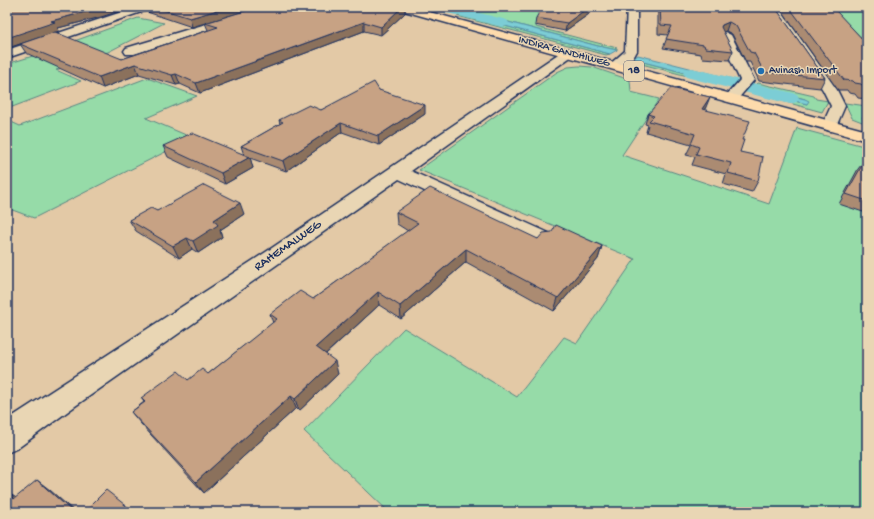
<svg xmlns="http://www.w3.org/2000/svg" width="874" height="519" font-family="'Gochi Hand',sans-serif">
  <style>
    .green { fill: #96dba8; stroke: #588583 }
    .water { fill: #7ccdd5; stroke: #558ea5 }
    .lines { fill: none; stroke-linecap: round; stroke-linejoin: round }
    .canal { fill: #7ccdd5; fill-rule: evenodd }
    .minor-casing { stroke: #1b2f5e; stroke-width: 3 }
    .major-casing { stroke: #1b2f5e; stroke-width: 3 }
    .minor { fill: #e9d6b4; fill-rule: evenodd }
    .major { fill: #fddbac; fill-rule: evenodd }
    .wall { fill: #ab8b72; stroke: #1b2f5e }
    .shaded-wall { fill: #8b715c; stroke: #1b2f5e }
    .building { fill: #c7a284; stroke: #1b2f5e }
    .poi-dot { fill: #1f6fb2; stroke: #e9d6b4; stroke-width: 1.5 }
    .labels { text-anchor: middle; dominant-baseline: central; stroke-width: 3; stroke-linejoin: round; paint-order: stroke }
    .far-street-label { font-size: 11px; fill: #1b2f5e; stroke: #e9d6b4 }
    .far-poi-label { font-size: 11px; fill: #1b2f5e; stroke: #e9d6b4; text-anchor: start }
    .shield { fill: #e9d6b4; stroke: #596178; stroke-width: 1 }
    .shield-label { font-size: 12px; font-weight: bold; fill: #1b2f5e }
    .street-label { font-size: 13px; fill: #1b2f5e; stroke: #e9d6b4 }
  </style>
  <rect width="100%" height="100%" fill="#e3c9a6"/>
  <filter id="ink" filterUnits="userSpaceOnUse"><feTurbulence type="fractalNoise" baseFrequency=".025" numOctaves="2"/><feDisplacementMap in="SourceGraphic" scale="8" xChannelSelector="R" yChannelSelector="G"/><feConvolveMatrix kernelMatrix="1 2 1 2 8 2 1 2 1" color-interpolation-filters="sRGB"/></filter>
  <g filter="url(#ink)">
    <path class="green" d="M477,7H543L536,27L617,48V50L598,46L467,11Z
      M822,7H867V54Z
      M460,14L610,54L606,55L457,16Z
      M138,18L164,23L108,52L56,70L81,81L7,109V64L33,56Z
      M632,59L728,84L727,86L722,85L630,61Z
      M579,66L592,67L630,80L631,92L659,99L622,155L769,204L797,128L867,147V512H389L304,431L404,328L517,397L564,337L577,343L635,259L419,170L557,72L568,67Z
      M147,78L197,96L146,118L193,138L34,218L7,208V120L20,126Z
      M758,83L814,96L816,99L828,101L822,112L749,92L750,90L807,104L805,99L754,86Z
      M845,103L867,106V115H864L862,118L867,120V124L852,118Z"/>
    <path class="water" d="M467,11L598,46L617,50L610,54L460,14Z
      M638,55L733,79L728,84L632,59Z
      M754,86L805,99L809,101L807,104L750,90Z"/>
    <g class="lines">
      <path class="canal" d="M435,7H456L507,20L509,23L507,26L502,27L436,10Z
        M692,68L797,94L799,98L797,102L790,104L686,77L683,73L686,69Z"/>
      <g class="minor-casing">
        <path id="minor" d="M137,7H152L150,9L7,58V50Z
          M257,7H267L268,9L262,13L134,54H126L124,51L126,48L256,9Z
          M627,7H637V51L633,58L619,68H611L609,65L625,51Z
          M768,7H778L837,90L845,106L835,129L830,131L825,129L822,126L831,106L823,90Z
          M725,32L731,35L754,80L736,101L731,102L726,101L724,98L740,80L719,35Z
          M568,49L572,50L574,53L572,56L411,171L549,233L552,238L549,243L542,245L535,243L399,179L71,409L18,448L7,453V420L266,252L564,50Z"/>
      </g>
      <g class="major-casing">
        <path id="major" d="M395,7H411L867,131V141L397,9Z"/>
      </g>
      <use href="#minor" class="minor"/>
      <use href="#major" class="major"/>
    </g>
    <path class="wall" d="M7,7L101,17L58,28L59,31L21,44L122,59L208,30L205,23L258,7H405V13L381,35L364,31L200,93L180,84L176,85L139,74L103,88L26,53L20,44L11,47L8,45L7,46Z
      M146,7H256L255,8L192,27L147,12Z
      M658,7H775L825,78L820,88L759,81L750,62H746L732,34L726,31L723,32L733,51L729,60L702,58L701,54L663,48L668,35L658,34Z
      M779,7H831L867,44V99L858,98L855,94L849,93L847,90H838Z
      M589,14L565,31L535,25L536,18Z
      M379,90L425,114L379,145L342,132L286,171L250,158L253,168L225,184L168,157L163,146L244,155L241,146L280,124L279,120L321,110Z
      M706,107L704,110L742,140L740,152L758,181L752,192L723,184L726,174L692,165L695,157L686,155L691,145L646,132L648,125L645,124L648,114Z
      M865,160L867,161V212L866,213L839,204L858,169Z
      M157,211L244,214L220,230L222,237L198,253L192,249L179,258L136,231L129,220Z
      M396,212L538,239L602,246L598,259L554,311L466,262L401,319L379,305L326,354L338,374L299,411L296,408L204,493L141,424L131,412L144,402L141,398L188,380L208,374L273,323L270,314L313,299L408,231L397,224Z"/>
    <path class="shaded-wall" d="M104,7H132L101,17L58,28L59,31L11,47L7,39V38L51,21Z
      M228,7H256L255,8L192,27L190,18Z
      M402,7H405V13L381,35V27Z
      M589,7H591L589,14L565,31L567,23Z
      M364,22V31L200,93L196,83Z
      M729,22L726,31L718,34L722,25Z
      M135,64L139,74L103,88L99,77Z
      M176,74L180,84L176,85L172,75Z
      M710,97L706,107L698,119L702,109Z
      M425,105V114L379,145L378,136Z
      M341,123L342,132L286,171L283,161Z
      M250,157L253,168L225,184L221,173Z
      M240,203L244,214L220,230L222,237L198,253L193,241L214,220Z
      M187,238L192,249L179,258L173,246Z
      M602,246L598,259L554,311L558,298Z
      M466,249V262L401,319L400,306Z
      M378,292L379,305L319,360L316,347Z
      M335,361L338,374L299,411L295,399Z
      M291,396L296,408L204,493L196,482Z
      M37,480L50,490L75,512H73Z
      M7,492L18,499H14L7,493Z"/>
    <path class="building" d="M7,7H104L51,21L55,22L7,38Z
      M155,7H228L190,18Z
      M258,7H402L381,27L364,22L196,83L176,74L172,75L135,64L99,77L20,44L55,32L122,59L218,27L205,23Z
      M542,7H589L567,23L536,18Z
      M660,7H775L825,78L764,72L754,53L750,52L736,26L729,22L722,25L721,27L733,51L705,48L704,45L666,39L672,26L661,25Z
      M789,7H831L837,12L867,44V88H865L861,84L855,83L853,81L844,80Z
      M374,82L379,90L425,105L378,136L341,123L283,161L241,146L283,122L279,120L309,105L321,110Z
      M671,88L710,97L702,109L750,121L742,140H744L740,152L763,157L758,181L728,173L731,163L696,154L699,147L691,144L695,134L649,121L654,116L648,114Z
      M192,133L250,157L221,173L163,146Z
      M865,160L867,161V201L846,194Z
      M204,185L240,203L214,220L218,225L193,241L187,238L173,246L129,220L151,208L157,211Z
      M430,188L538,239L543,233L552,232L556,225L602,246L558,298L466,249L400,306L378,292L316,347L335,361L295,399L291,396L196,482L131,412L145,402L141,398L178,371L188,380L202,369L208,374L277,319L270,314L300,291L313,299L418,223L396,212Z
      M37,480L73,512H7V493L14,499Z
      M106,490L134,512H84Z"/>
  </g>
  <circle class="poi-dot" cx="761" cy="71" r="4"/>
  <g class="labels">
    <g class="far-street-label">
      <text transform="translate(564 52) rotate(15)">INDIRA GANDHIWEG</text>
    </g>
    <g class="far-poi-label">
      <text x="769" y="71">Avinash Import</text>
    </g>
    <rect class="shield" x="624" y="61" width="20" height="20" rx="3"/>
    <g class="shield-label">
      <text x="634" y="71">18</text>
    </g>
    <g class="street-label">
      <text transform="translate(288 246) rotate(-35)">RAHEMALWEG</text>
    </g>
  </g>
  <rect width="874" height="519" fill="none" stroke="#e9d6b4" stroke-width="24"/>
  <rect x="12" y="12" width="850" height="495" fill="none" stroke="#1b2f5e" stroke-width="1.5" filter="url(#ink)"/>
</svg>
